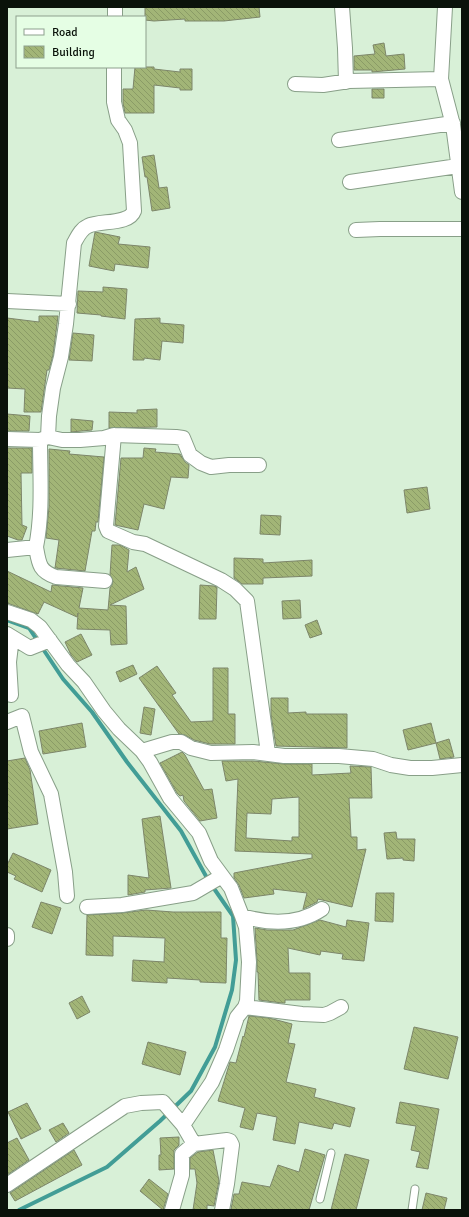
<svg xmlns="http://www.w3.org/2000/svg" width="469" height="1217" font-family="Signika,sans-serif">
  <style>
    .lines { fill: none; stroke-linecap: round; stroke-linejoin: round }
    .stream { stroke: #429d96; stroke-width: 4 }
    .building { fill: url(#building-back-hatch); stroke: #7d866a; fill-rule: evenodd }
    .lane-casing { stroke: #889f88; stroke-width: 9 }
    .street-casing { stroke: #889f88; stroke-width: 16 }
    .lane { stroke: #fff; stroke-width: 7 }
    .street { stroke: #fff; stroke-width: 14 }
  </style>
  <defs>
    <pattern id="building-back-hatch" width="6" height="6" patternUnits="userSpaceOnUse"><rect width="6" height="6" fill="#a2b577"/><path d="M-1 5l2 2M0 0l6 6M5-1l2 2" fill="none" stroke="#8a9b66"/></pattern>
  </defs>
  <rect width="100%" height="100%" fill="#d8f0d7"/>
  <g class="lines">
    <path class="stream" d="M7,620L29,628L63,679L92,712L127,762L181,831L207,878
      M19,1210L107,1167L160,1121L191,1091L215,1047L232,990L236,960L233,916L215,890"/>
  </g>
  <path class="building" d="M145,7H259L260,17L224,21H185V19L154,21L145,20Z
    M384,43L386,56L404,54L405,69L372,72V70H354V56L375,54L373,45Z
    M135,67H154V69L180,72V69H192V90H180V88L154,85V113H125L123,103V89H133Z
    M372,89H384V98H372Z
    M154,155L159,188L167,187L170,208L152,211L147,177H145L142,157Z
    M95,232L120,237L118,244L150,247L148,268L115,264L114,271L89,266Z
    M103,287L127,289L125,319L101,316V315L77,313L78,291L103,292Z
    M39,316H58L53,355L49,370H47L41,412H24L25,389L7,388V318L39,322Z
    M160,318V323L184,325L183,343L162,341L160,360L144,358V360H133L135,319Z
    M73,333L94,335L92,361L69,360Z
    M157,409V427L109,428V412L137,413V410Z
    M7,414L30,416L29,431H7Z
    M71,419L93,421L92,430L71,432Z
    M7,448H32V473H21L22,525L27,527L22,540H18L7,536Z
    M144,448L156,449L155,452L180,454L185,462L189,465L188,478L171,477L164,509L144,504L138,530L115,525L121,458H143Z
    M49,449L70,451L69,454L104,457L98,522H96L95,531H92L85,571L55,568L59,540L46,538L49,507Z
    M427,487L430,509L407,513L404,490Z
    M261,515L281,516L280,535L260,534Z
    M112,545H120L129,550L127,572L136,567L144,589L110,605L126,606L127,644L111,645L110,630L77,629L78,613L77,617L44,602L38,614L7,603V571L51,592L52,585L83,588L79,608L108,610L110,588L112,585L113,581L110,575Z
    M234,558L263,559V563L312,560V576L263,578V584H242L234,578Z
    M200,585L214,586L217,587L216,619H199Z
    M300,600L301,618L283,619L282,601Z
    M317,620L322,634L310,638L305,625Z
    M81,634L92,655L77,662L71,655L65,642Z
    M133,665L137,674L120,682L116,672Z
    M157,666L176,693L172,695L191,722L213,721V668H228V714H235V744H210L194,740L185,735L179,734L139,678Z
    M271,698H288V713L306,712V714H347V748L276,746L271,715Z
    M144,707L155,709L151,735L140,733Z
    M82,723L86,747L43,754L39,731Z
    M431,723L436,743L408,750L403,730Z
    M449,739L454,757L440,759L436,743Z
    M182,752L185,755L204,790L212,789L217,818L200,821L184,801L183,795L180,796L177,793L160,763Z
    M25,758L30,770L38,824L7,829V761Z
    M222,761H253L284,764H312V775L351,773L350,766L371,767L372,798H349L351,837H357V850L366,849L352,907L318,899L317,902L303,909L307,893L273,889L274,894L244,898L239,885L234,878V873L312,858V854L235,851L238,779L226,781ZM299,797V837H292V841L246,838L247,813L271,814L272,799Z
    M160,816L171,888L145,890V892L128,895V875L149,878L142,819Z
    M396,832L397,839H415L414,861L403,860V858L387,859L384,833Z
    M13,853L51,870L42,892L14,879L16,876L7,872V865Z
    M376,893H394L393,922L375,921Z
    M41,902L61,908L52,934L32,927Z
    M146,910L173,912H221V938H227L226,983L200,982V980L167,978V983L132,981L133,960L164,962L165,938L113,936V956L86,955L87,915L122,913Z
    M320,920L346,927L347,920L369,923L364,961L342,959L343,954L321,951L320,955L288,948L289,973H310V1000H285V1003H282L259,1000L258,972H257V961L255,928L267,930H293Z
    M82,996L90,1012L77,1019L69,1003Z
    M249,1016L269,1018L292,1024L288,1043L295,1044L286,1082L316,1089L314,1097L355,1108L350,1127L334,1123L332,1129L299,1122L295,1144L273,1140L277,1117L257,1113L253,1130L240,1127L245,1108L218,1101L230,1062L236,1063L243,1036L244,1037Z
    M414,1027L458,1037L448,1079L404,1069Z
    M148,1042L186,1052L180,1075L142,1064Z
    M400,1102L439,1109L428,1169L416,1167L420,1152L411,1150L416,1126L396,1123Z
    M27,1103L41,1129L21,1139L8,1112Z
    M63,1123L69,1133L56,1142L49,1130Z
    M179,1137V1145L174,1150V1169L159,1170V1155H161L160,1138Z
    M17,1138L29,1160L7,1175V1143Z
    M305,1149L325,1155L309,1210H234L231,1209L234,1194H239L242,1182L270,1187L278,1165L299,1172Z
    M74,1150L82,1165L15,1201L10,1193Z
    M213,1150L219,1181L214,1206L207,1205V1210H193L197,1183L195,1169H190V1158L198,1152Z
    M345,1154L369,1160L356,1210H331Z
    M149,1179L168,1194L163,1210L140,1191Z
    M426,1193L447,1198L444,1210H422Z"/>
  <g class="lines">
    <g class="lane-casing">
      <path id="lane" d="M320,1199L331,1153
        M412,1210L415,1189"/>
    </g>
    <g class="street-casing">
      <path id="street" d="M115,7V17
        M342,7L345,48L346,82
        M445,7L441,79L453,125L462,192
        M295,84L323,85L349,81L441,79
        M339,140L453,123
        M350,182L458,166
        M356,230L380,229H462
        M7,301L69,304
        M114,435L106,526L108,531L133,542L145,544L221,580L235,589L247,601L268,753
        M48,437L49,416L53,388L61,357L66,324L74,243C78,236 81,229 88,226C100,220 129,225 134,211L130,143L125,130L118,120L114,102V67
        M7,439L40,440L48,437L62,440H80L104,438L114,435L176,437L183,438L190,455L201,463L211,467L229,465H259
        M36,547C39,564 39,571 56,577L105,581
        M7,550L36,547C43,512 40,476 40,440
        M7,612L31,620L40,627L68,665L84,682L104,711L119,729L142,751L150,762L170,798L199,833L211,861L231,888L242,916L246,927L249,962L247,1001L245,1007L237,1017L226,1050L212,1082L183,1125
        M7,634L30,648L50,640
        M11,695L9,662L12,637
        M7,722L22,716L31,752L51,794L65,872L67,896
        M142,751L172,742H181L191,748L211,753L253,752L284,756H339L373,759L391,765L410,768H432L462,765
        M87,907L122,905L193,893L222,876
        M242,916C269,924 298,925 322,909
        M7,935V939
        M245,1007L302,1014L324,1015L330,1013L341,1007
        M194,1144L227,1140L230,1141L232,1145L227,1184L222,1210
        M7,1185L125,1106L141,1103L163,1102L183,1125L194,1144L182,1154V1175L172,1210"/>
    </g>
    <use href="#lane" class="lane"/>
    <use href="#street" class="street"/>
  </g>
  <rect width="469" height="1217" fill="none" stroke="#0a120a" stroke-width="16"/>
  <rect x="16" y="16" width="130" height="52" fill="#e5fee4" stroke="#8da08d"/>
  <rect x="24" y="29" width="20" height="6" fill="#ffffff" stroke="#8da08d"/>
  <text x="52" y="36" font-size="12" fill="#0a120a">Road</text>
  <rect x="24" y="46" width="20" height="12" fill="url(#building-back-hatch)" stroke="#8da08d"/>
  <text x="52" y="56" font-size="12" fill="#0a120a">Building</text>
</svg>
